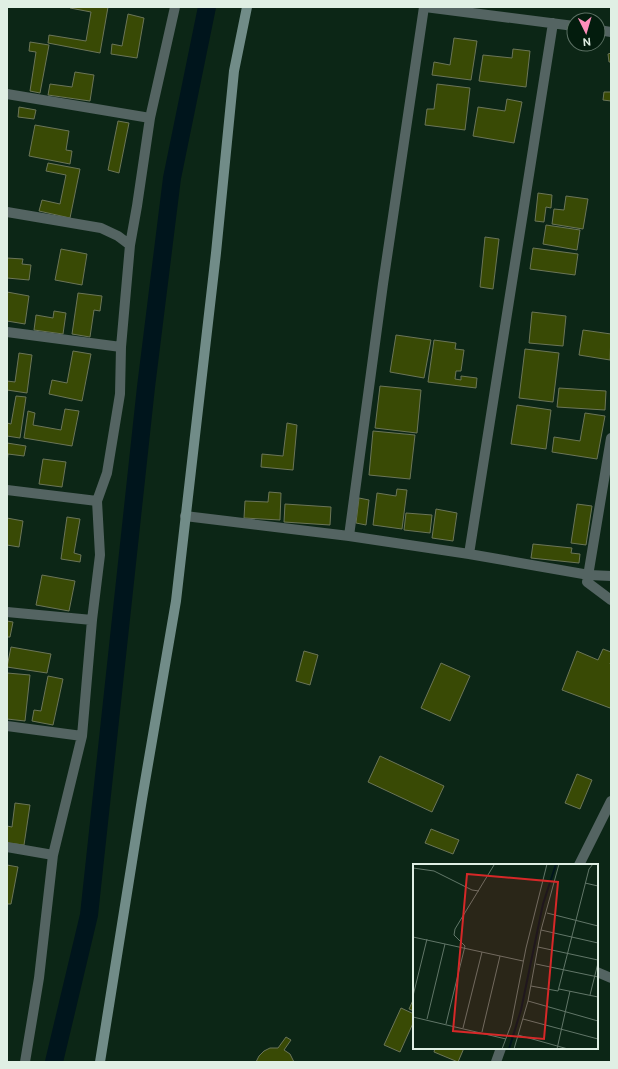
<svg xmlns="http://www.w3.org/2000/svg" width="618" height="1069" font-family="'DM Sans',sans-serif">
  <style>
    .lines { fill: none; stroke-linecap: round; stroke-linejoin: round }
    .canal { stroke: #00151c; stroke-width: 18 }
    .building { fill: #394a05; stroke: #6b7558 }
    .street { stroke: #546462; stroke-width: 10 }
    .secondary { stroke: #718c88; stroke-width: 10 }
    .inset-river { fill: none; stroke: #00151c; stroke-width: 2 }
    .inset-road { fill: none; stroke: #617668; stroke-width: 1 }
    .view { fill: #d62828; fill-opacity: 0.15; stroke: #d62828; stroke-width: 2 }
    .inset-edge { fill: none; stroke: #e0efe4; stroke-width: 2 }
  </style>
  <rect width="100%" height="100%" fill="#0c2616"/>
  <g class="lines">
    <path class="canal" d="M54,1062L89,915L146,387L172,178L207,7"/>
  </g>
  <path class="building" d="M70,7H108L100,53L48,43L49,35L86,41L91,12L70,8Z
    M128,14L144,18L137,58L111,54L112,44L122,46Z
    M454,38L477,41L471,80L432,75L434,62L450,65Z
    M30,42L49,45L40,93L30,91L36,52L29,51Z
    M513,49L530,51L526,87L479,81L483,55L512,58Z
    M611,53V62H609L608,54Z
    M75,72L94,75L90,101L48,95L50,84L72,87Z
    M437,84L470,88L465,130L425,125L427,109H434Z
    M604,92H611V101L603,100Z
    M507,99L522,102L514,143L473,136L478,107L505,111Z
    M19,107L36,110L34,119L18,117Z
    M118,121L129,123L119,173L108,170Z
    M35,125L69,131L66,150L72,151L70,164L29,156Z
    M48,163L80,169L70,218L39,211L42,200L60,204L66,175L46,171Z
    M538,193L552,195L551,208L546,207L544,222L535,221Z
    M566,196L588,199L583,229L552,224L554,209L564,210Z
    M546,225L580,230L577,250L543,244Z
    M485,237L499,239L493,289L480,287Z
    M533,248L578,254L575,275L530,269Z
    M61,249L87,254L82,285L55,280Z
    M7,258L23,259L22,264L31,265L29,280L7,278Z
    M7,292L29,296L25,324L7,321Z
    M78,293L102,296L100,311L94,310L90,337L72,334Z
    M54,311L66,313L63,334L34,330L36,315L53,318Z
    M532,312L566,316L563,346L529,343Z
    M583,330L611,334L610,360L579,355Z
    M396,335L431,340L424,378L390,372Z
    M434,340L456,343L455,349L464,350L461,371H456L455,379L461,380V376L477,378L476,388L428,382Z
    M525,349L559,353L553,402L519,398Z
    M73,351L91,354L82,401L49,394L52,380L67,383Z
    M19,353L32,355L27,393L7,390V381L15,382Z
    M380,386L421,390L417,433L375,428Z
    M559,388L606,391L605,410L557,407Z
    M16,396L26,397L20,438L7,436V423L11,424Z
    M517,405L551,410L546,449L511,444Z
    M65,409L79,411L72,446L24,438L28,411L35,413L33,425L61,430Z
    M585,413L605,416L597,459L552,452L554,437L580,441Z
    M287,423L297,425L293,470L261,467L262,454L283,456Z
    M373,431L415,435L410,479L369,475Z
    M7,443L26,446L24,456L8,454L7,463Z
    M43,459L66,462L62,487L39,484Z
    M397,489L407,490L402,529L373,525L377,493L396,496Z
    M269,492L281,493L280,520L244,518L245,501L268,502Z
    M359,498L369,500L366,525L356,523Z
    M285,504L331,507L330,525L284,522Z
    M577,504L592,506L586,545L571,543Z
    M436,509L457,513L453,541L432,538Z
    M406,513L432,515L430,533L404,530Z
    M67,517L80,519L74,553L81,555L80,562L61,559Z
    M7,518L23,521L19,547L7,545Z
    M533,544L572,548L571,553L580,554L579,563L531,558Z
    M42,575L75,581L69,611L36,605Z
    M7,621L13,622L10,637H7Z
    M11,647L51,654L47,673L7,667Z
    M603,649L611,652V661L610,664L611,665V706L610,708L562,690L577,651L598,660Z
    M304,651L318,655L310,685L296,681Z
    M441,663L470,676L450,721L421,708Z
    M7,673L30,675L25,721L7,719Z
    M48,676L63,679L53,725L32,721L34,710L41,711Z
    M380,756L444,786L432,812L368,782Z
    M577,774L592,780L580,809L565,803Z
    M15,803L30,805L24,845L7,843V826L12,827Z
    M431,829L459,840L453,854L425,843Z
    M7,865L18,867L11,904H7Z
    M414,998V1011L409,1009Z
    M401,1008L414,1014V1021L400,1052L384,1045Z
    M286,1037L291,1040L284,1050L290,1054L294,1062H256L259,1056L264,1051L270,1048H278Z
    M435,1048H464L458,1062L434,1052Z"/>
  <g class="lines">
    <path class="street" d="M425,7L574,26
      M598,30L611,32
      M7,94L150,118
      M7,212L101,228L118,236L130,245
      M7,332L121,347
      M611,438L587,582L611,600
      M7,490L97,501
      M185,516L349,536L469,554L589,575L611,576
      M349,536L383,284L424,7
      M469,554L553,23
      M7,612L92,620
      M7,726L82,736
      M7,847L53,855
      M579,865L611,801
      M597,972L611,978
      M25,1062L39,978L53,855L82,736L92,620L100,555L97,501L107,473L120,394L121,347L130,245L137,206L150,118L175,7
      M496,1062L501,1048"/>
    <path class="secondary" d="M100,1062L142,799L176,601L216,253L234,71L247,7"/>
  </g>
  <g transform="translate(413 864)">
    <rect width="185" height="185" fill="#0c2616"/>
    <path class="inset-river" d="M96,185L108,146L130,40L143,0"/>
    <path class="inset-road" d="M0,4L21,7L59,26L66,27M172,19L185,22M134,49L185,62M128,66L185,79M0,73L110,97M125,83L185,96M123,100L185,113M118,122L145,127L176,5L180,0M146,125L185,133M177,131L185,99M0,132L14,75M115,137L185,157M0,153L93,175M14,155L32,80M110,155L185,175M33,160L52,82L41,71L42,65L81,1M50,164L69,88M69,168L87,92M105,171L155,185M89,185L98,161L113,84L134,0M101,185L115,137L128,66L146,0M144,185L157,127"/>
    <path class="view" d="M54,10L145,18L131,175L40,167Z"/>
    <rect width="185" height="185" class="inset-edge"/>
  </g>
  <rect width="618" height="1069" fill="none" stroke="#e0efe4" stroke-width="16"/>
  <g transform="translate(586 32) rotate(175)"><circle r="19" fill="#031c0d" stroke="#5b7063"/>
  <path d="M0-3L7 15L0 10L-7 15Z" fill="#fe8ebb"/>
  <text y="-6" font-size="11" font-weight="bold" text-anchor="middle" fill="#e0efe4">N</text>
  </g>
</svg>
